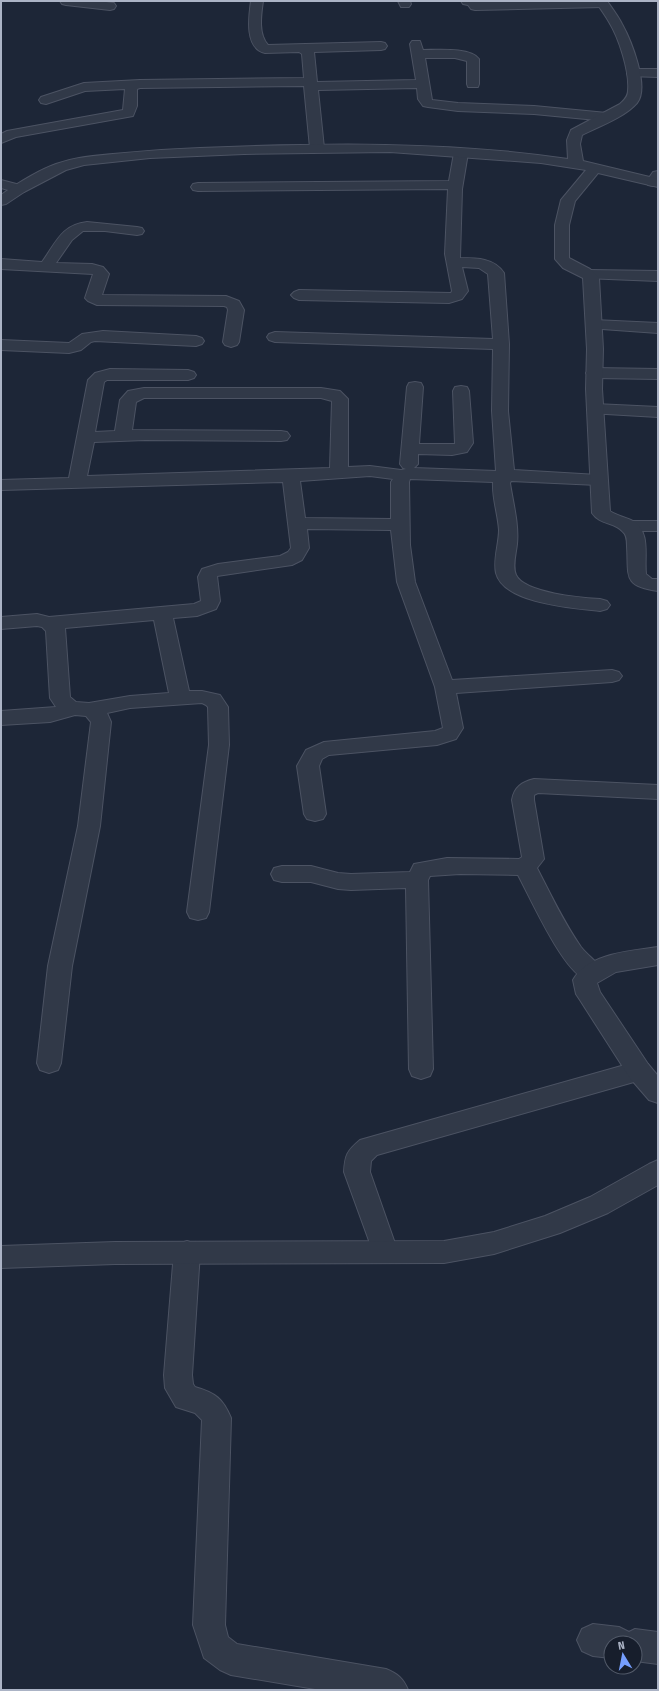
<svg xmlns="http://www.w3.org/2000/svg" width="659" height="1691" font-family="'Fira Sans Condensed',sans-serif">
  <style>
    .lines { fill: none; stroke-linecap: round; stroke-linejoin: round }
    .minor-casing { stroke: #4c5363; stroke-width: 2 }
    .tertiary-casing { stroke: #4c5363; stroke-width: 2 }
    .minor { fill: #313948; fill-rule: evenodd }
    .tertiary { fill: #313948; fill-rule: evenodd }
  </style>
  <rect width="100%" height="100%" fill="#1d2637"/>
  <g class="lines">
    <g class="minor-casing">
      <path id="minor" d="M60,1H98L114,3L116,6L114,9L110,10L66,5L62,4Z
        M251,1H263C261,15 258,34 268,45L381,42L385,43L387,46L385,49L381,50L314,52L317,82L416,80L410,44L412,41H420L423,50C437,50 471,47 479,59V84L478,87H468L467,84V61L455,58H425L432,100L458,103L534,106L607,113L612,114L614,117L612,120L607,121L534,114L458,111L428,107L423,106L418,99L417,88L318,90L324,148L322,151L317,152L312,151L310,148L304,86L140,88L137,89V106L133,116L16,137L1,143V134L7,131L123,110L125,89L85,91L46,104L41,103L39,100L41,97L84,83L140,80L304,78L302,54L299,52L265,53C244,48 249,16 251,1Z
        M398,1H410L411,4L409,7H401Z
        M461,1H478L479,2L607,1L608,3L606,6L602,7L475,10L471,9L468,5L463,4Z
        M633,69H658V77L628,76L627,73L628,70Z
        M461,149L466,150L468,153L462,189L460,258C477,258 494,258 504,273L509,344L508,411L514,470L598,475L604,476L607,480L604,484L598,485L511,481L510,483C513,503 519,524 517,544C516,554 512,566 516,575C524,593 582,598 600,599L607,601L610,605L607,609L600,611C574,608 504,604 496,573C493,559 499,544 499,530C498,514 492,498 493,482L410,479L409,482L410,545L415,582L452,680L612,670L619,672L622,676L619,680L612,682L456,693L463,728L456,739L437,745L329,755L322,759L319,766L326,814L323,819L315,821L307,819L304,814L297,766L306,750L324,742L435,731L443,728L435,687L397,582L391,530L307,529L309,548L302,560L292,565L217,576L220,601L216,609L197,616L173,618L189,691H202L220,695L228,707L229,745L209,912L206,918L198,920L190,918L187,912L209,745L208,707L206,705L202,703L130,708L107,713L111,722L100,826L72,966L61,1063L58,1070L49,1073L40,1070L37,1063L48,966L78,826L91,722L86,716L75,715L50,722L1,725V711L56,707L50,698L46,631L42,627L37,626L1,629V617L37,614L49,617L194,604L201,601L198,577L202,569L218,564L280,556L288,552L291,548L283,482L1,490V480L69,478L88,380L95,373L110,369L188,370L194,372L196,375L194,378L188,380H107L104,382L95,432L115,431L120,400L128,391L144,388H321L340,391L348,399V467L370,466L401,470L406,469L403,468L400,464L407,387L409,383L415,382L421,383L423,387L419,444H455L453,391L455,387L461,386L467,387L469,391L473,443L467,452L452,455L418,454V464L414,468L496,471L492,411L493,349L275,342L269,340L267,337L269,334L275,332L493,339L488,274L479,268L462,267L468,291L462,299L449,303L299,300L294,298L291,295L294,292L299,290L451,293L452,291L445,254L448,189L198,191L193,190L191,187L193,184L198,183L449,181L454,153L456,150ZM144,398H321L332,401L330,468L87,476L94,442L145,440L281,441L287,440L290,436L287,432L281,431L132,430L136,402ZM370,476L393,479L391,482V519L305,518L300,481ZM154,620L169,693L130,696L89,703L76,702L70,697L65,628Z
        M658,171V185L653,186L648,185L646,182L653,172Z
        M1,180L24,186L26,189L24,192L19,193L1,188Z
        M87,222L137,227L142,228L144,231L142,234L137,235L105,231H83L72,240L56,263L92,264L103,267L109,274L102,295L226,296L239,301L244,310L239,342L237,345L231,347L225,345L223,342L228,310L227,307L224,306L97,305L88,301L85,298L93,274L1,269V259L42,262C56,243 61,225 87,222Z
        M589,270L658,271V281L584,278L581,275L584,272Z
        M594,320L658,323V333L588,328L586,325L588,322Z
        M103,331L196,336L202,338L204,341L202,344L196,346L95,341L91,342L81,350L69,353L1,350V340L69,343L82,334Z
        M594,368L658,369V379L594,378L588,376L586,373L588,370Z
        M595,404L658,407V417L589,413L587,409L589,405Z
        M629,521H658V531H629L623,530L620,526L623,522Z
        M534,779L658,785V799L538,793L534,795V800L544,859L537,868C551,895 564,923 581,947C588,956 598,962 604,972L600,978C595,980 591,981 585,979C562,969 531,899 518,875L460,874L430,876L428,880L433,1069L430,1076L421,1079L412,1076L409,1069L406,888L351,890L338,889L311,882H282L274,880L271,874L274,868L282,866H311L338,873L351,874L410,872L414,864L447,858L519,859L522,857L512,800C514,787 522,782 534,779Z
        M639,1061L648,1064L651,1071L648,1078L377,1155L371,1161L370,1172L398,1252L394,1260L385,1263L376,1260L344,1172C345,1155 347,1151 360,1140Z
        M187,1241L196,1244L200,1252L192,1375L193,1384L195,1387C216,1393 223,1399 231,1418L225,1625L228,1637L237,1644L386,1669C398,1674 403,1678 408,1690H321L231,1675L220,1670L204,1658L193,1625L202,1420L195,1413L176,1407L165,1388L164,1375L174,1252L178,1244Z
        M593,1624L619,1627L629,1632L635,1629L658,1632V1664L635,1661V1643H611V1658L593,1656L582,1651L577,1640L582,1629Z"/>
    </g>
    <g class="tertiary-casing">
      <path id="tertiary" d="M595,1H607C612,8 618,16 622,24C631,40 650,87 637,103C625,117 598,127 582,135L580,144L583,161L658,179V187L598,173L575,201L569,225V258L590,269L599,278L603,349L602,389L610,511C617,516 626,517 633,521C651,532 644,556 646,574L652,579H658V591C622,586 629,576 627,546C627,541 627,535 623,532C615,522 600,525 592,513L586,389L587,349L583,278L563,268L555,259V225L561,200L586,170L541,163L390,152L244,154L150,158L84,165L66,170L24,192L6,204L1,205V195C18,183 37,171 56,164C75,157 94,156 113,154C142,151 171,149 200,148C323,143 447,141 568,159L567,140L571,130L620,104C624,100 628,97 628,91C630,72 619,38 609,22C605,15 600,8 595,1Z
        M658,947V965L616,972L597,983L600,992L648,1064L658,1076V1103L649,1100L630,1078L580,1000L576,994L573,980C588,953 631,951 658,947Z
        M658,1160V1185L608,1213L560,1233L494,1254L444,1263L115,1264L1,1268V1246L115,1242L444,1241L494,1232L545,1216L590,1197L649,1164Z"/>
    </g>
    <use href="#minor" class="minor"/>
    <use href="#tertiary" class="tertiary"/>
  </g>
  <rect width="659" height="1691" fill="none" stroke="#abb3c5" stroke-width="4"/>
  <g transform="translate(623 1655) rotate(350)"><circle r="19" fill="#171e2c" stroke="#525a69"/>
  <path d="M0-3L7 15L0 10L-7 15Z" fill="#769fff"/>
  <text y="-6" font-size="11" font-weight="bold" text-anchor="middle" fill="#abb3c5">N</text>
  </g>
</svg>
